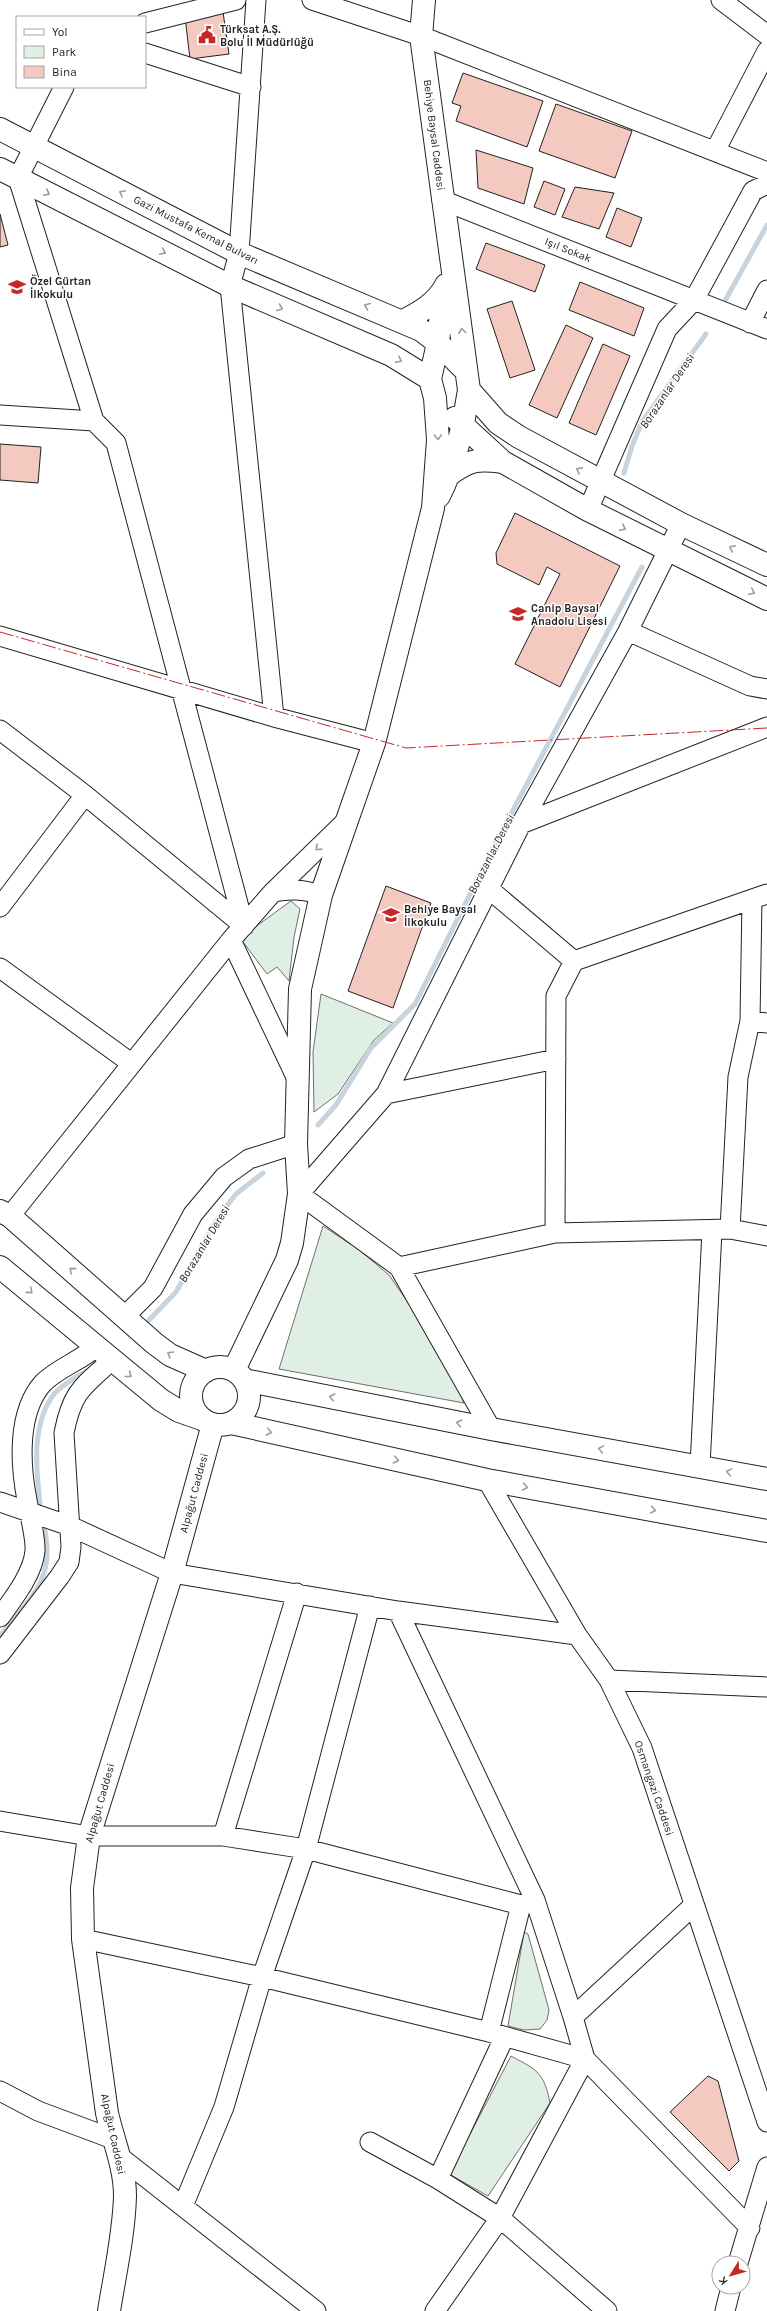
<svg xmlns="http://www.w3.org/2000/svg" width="767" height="2311" font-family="Karla,sans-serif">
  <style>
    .green { fill: #e0efe3; stroke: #6f6f6f }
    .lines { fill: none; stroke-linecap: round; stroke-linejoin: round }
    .stream { stroke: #c7d3dd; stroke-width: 5 }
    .building { fill: #f3c9c0; stroke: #222 }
    .minor-casing { stroke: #222; stroke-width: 21 }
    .major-casing { stroke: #222; stroke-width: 24 }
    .minor { stroke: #fff; stroke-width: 19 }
    .major { stroke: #fff; stroke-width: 22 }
    .power { stroke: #c62828; stroke-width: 1; stroke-dasharray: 14 3 2 3; stroke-linecap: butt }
    .oneway { stroke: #9c9c9c }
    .labels { text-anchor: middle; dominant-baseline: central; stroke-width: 3; stroke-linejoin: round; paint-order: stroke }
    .poi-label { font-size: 11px; font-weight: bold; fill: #222; stroke: #fff; text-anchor: start }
    .street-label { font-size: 11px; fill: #222; stroke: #fff }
    .water-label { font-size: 12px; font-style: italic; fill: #222; stroke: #fff }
  </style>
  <rect width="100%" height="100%" fill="#fff"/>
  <path class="green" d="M291,901L300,909L294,937L289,981L277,967L267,974L240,938Z
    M321,994L393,1023L374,1040L338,1094L314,1112L313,1052Z
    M323,1226L358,1249L389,1275L441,1350L464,1403L279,1369Z
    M524,1932L528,1934L549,2010L547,2020L540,2029L524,2030L508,2026Z
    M511,2056C537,2070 544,2072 550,2103L488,2196L449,2174Z"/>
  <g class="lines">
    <path class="stream" d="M726,299L767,225
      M624,473L632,446L642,422L706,334
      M318,1125L336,1105L371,1048L415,1004L494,846L642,567
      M149,1320L176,1292L213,1226L226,1207L236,1194L263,1173
      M40,1503C36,1469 31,1422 55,1393C64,1383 77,1377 88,1370
      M0,1636C29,1599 55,1581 45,1531"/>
  </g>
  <path class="building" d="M223,12L229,54L190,59L185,17Z
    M463,73L543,101L527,147L456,121L461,106L452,103Z
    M556,104L632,131L615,178L539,151Z
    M476,150L533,168L524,204L478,188Z
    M544,181L565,189L555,215L534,207Z
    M575,187L614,193L599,229L562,217Z
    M617,208L642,218L631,247L606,237Z
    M0,214L8,245L0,247Z
    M486,243L545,265L535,292L476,269Z
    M580,282L644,308L634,336L569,310Z
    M512,301L535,370L510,378L487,309Z
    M566,325L593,338L557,418L529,405Z
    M603,344L630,356L596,435L569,423Z
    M0,444L41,447L38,483L0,480Z
    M515,513L620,566L560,687L515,664L560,574L547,567L539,585L497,564L496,553Z
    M386,886L431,903L393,1008L348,991Z
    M708,2076L718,2081L739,2161L729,2171L670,2112Z"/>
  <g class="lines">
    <g class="minor-casing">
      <path id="minor" d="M312,0L421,36L767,172
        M721,0L767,35
        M145,23L236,0
        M145,53L251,87
        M64,87L18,178L94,421L116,443L244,926
        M715,151L767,51
        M442,200L767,329
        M750,323L767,290
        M0,415L94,421
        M588,510L667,329L694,300L753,191L767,184
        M628,631L750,686L767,689
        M0,636L274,717L230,286L239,253L256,0
        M274,717L374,743
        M0,730L85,795L244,926
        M521,824L767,727
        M489,889L574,961
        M273,892C290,889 303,889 321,895
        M0,907L85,795
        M231,940L296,1077
        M0,968L131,1063
        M750,1021L767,1023
        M386,1094L556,1059
        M10,1216L231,940L273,892L346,821
        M730,1229L738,1077L750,1021L752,899
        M555,1233L556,996L574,961L767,894
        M399,1267L555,1233L730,1229L767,1236
        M125,1316L153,1288L193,1214L224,1177L249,1159L296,1144
        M491,1429L399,1267L299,1194L386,1094L521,824L628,631L681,524
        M700,1466L712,1231
        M487,1480L577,1635L609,1680L642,1748L767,2122
        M0,1502L70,1526L172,1573L398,1611L577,1635
        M398,1611L535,1900L573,2017
        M0,1617C13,1599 33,1574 35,1551C36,1537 29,1513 27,1500C20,1464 17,1412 43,1383C58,1368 80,1361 96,1347
        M0,1654L60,1576L69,1562L71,1547L64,1433C72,1392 82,1387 111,1361
        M609,1680L767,1687
        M0,1821L89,1836H223L306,1849L521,1905L535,1900
        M223,1836L297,1593
        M694,1905L573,2017L585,2059L750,2228
        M83,1939L262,1977L489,2032L585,2059L500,2218L607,2311
        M489,2032L521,1905
        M0,2091L38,2111L113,2139
        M370,2142L438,2179L500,2218L435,2311
        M120,2157L316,2311
        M438,2179L504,2038
        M183,2206L224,2107L262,1977L306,1849L370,1606
        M738,2263L767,2167
        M725,2311L731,2287"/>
    </g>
    <g class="major-casing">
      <path id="major" d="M424,0L421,36L469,390C463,427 456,462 439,496
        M0,129L239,253L421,330L438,343L465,370
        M0,169L230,286L391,355L430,379
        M403,321C419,313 437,303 446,285
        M469,390L498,423L519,437L681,524L767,565
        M455,418L503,462L588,510L767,599
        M450,474C471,459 478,459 503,462
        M0,1211L10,1216L154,1343L170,1355L206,1371
        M0,1267L161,1400L179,1411L202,1419
        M191 1396a29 29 0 1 1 58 0a29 29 0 1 1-58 0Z
        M234,1370L287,1260L292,1243L299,1194L296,1144L300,989L321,895L374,743L433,508L438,440L435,398L430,379L438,343L443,292
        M244,1380L491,1429L767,1479
        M231,1423L487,1480L767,1531
        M109,2311C115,2273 124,2234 125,2196C125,2167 113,2140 107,2113L83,1939L82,1888L89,1836L172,1573L213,1424"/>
    </g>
    <use href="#minor" class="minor"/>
    <use href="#major" class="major"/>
    <path class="power" d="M0,632L406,748L767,728"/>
  </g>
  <defs><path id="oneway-chevron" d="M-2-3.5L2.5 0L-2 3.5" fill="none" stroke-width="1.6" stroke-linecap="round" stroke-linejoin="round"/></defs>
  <g class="oneway">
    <use href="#oneway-chevron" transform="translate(47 193) rotate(27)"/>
    <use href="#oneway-chevron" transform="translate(122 193) rotate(-153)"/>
    <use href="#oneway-chevron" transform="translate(163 252) rotate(27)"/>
    <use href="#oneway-chevron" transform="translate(367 306) rotate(-158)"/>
    <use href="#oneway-chevron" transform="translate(280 308) rotate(23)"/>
    <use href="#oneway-chevron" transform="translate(462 331) rotate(-98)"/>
    <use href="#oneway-chevron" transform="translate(399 360) rotate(28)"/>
    <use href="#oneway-chevron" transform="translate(438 437) rotate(88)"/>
    <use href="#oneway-chevron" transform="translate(579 470) rotate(-152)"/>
    <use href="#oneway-chevron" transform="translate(623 528) rotate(27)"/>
    <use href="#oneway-chevron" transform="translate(732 548) rotate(-155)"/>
    <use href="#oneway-chevron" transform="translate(752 592) rotate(26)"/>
    <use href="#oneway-chevron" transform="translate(318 848) rotate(136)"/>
    <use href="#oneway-chevron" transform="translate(72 1270) rotate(-139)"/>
    <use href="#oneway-chevron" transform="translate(30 1291) rotate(41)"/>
    <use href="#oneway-chevron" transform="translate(170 1354) rotate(-149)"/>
    <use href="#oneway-chevron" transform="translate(129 1375) rotate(38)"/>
    <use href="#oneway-chevron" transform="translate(332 1397) rotate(-169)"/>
    <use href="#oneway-chevron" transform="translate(459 1423) rotate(-169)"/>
    <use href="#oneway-chevron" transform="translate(269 1432) rotate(12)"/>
    <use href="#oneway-chevron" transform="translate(601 1449) rotate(-170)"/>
    <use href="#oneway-chevron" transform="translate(396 1460) rotate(12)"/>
    <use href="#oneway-chevron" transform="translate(729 1472) rotate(-170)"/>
    <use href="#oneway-chevron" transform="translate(525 1487) rotate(10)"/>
    <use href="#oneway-chevron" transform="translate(653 1510) rotate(10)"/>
  </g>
  <defs>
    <g id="civic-bare" transform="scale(1.38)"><path d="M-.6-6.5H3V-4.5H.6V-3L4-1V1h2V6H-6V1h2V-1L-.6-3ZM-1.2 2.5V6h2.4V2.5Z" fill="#c62828" stroke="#fff" stroke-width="2.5" paint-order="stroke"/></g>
    <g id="school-bare" transform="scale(1.38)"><path d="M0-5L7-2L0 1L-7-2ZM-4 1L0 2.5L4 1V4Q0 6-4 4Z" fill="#c62828" stroke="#fff" stroke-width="2.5" paint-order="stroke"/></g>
  </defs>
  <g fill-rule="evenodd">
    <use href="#civic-bare" x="207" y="35"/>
    <use href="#school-bare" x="17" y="287"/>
    <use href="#school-bare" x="518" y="614"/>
    <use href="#school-bare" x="391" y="915"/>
  </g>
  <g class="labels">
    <g class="poi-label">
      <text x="220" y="29">Türksat A.Ş.<tspan x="220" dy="13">Bolu İl Müdürlüğü</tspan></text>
      <text x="30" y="281">Özel Gürtan<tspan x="30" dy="13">İlkokulu</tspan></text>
      <text x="531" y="608">Canip Baysal<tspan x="531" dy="13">Anadolu Lisesi</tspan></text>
      <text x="404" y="909">Behiye Baysal<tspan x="404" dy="13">İlkokulu</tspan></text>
    </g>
    <g class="street-label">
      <text transform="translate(434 135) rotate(83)">Behiye Baysal Caddesi</text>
      <text transform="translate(196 230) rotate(27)">Gazi Mustafa Kemal Bulvarı</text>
      <text transform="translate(568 250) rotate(22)">Işıl Sokak</text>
      <text transform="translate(194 1493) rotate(-75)">Alpağut Caddesi</text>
      <text transform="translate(654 1788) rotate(71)">Osmangazi Caddesi</text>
      <text transform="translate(100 1803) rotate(-74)">Alpağut Caddesi</text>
      <text transform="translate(113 2134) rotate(78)">Alpağut Caddesi</text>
    </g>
    <g class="water-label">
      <text transform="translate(667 391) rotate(-56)">Borazanlar Deresi</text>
      <text transform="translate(491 854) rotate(-63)">Borazanlar Deresi</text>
      <text transform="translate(204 1244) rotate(-59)">Borazanlar Deresi</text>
    </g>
  </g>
  <rect x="16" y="16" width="130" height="72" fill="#ffffff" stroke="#a7a7a7"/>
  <rect x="24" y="29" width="20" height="6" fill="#ffffff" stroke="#a7a7a7"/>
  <text x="52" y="36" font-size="12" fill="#222222">Yol</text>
  <rect x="24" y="46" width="20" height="12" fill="#e0efe3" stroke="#a7a7a7"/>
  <text x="52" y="56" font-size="12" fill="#222222">Park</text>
  <rect x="24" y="66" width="20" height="12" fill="#f3c9c0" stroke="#a7a7a7"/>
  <text x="52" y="76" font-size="12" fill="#222222">Bina</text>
  <g transform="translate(731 2275) rotate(233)"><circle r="19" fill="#ffffff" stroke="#a7a7a7"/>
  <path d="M0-3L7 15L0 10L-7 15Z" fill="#c62828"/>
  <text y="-6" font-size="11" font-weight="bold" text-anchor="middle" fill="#222222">K</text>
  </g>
</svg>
